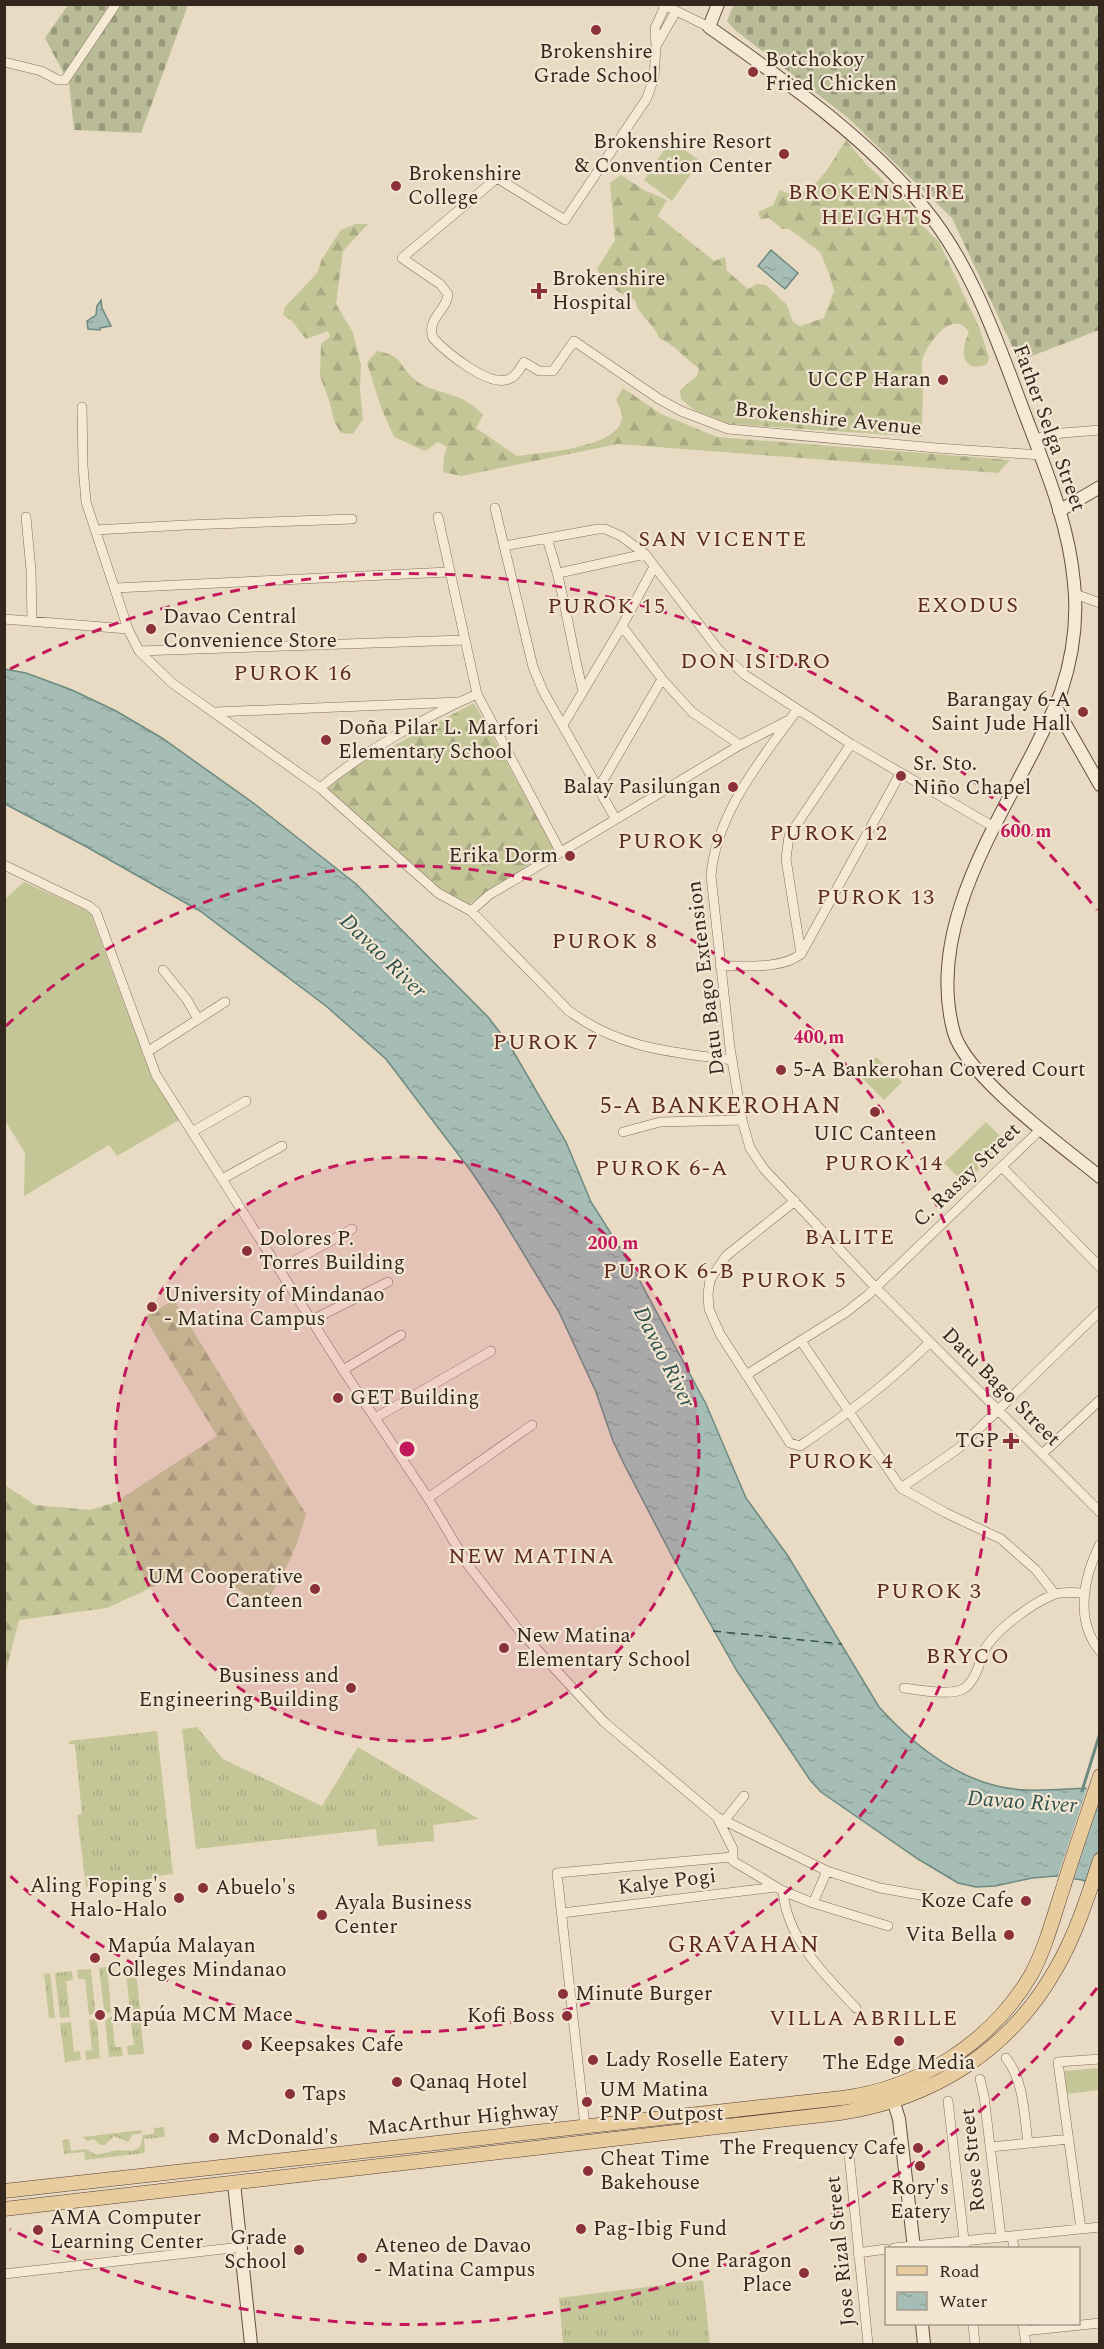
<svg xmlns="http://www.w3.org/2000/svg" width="1104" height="2349" font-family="Spectral,serif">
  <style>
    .grass { fill: url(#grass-tufts) }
    .forest { fill: url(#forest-firs) }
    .cemetery { fill: url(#cemetery-stones) }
    .garden { fill: #c4c698 }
    .water { fill: url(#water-ripples); stroke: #6d8a80; stroke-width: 1.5 }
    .pier { fill: #e9dbc3 }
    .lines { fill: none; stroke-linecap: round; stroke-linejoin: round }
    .stream { stroke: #6d8a80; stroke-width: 3 }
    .ferry { stroke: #2f524d; stroke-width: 1.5; stroke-dasharray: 8 6; stroke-linecap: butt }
    .street-casing { stroke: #826d5c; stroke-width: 10 }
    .secondary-casing { stroke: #644e3f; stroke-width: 14 }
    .primary-casing { stroke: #503c30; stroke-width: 15 }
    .street { stroke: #f5e9d5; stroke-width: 9 }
    .secondary { stroke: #f5e9d5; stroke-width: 12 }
    .primary { stroke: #e9cc9e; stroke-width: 14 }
    .ring { fill: none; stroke: #c2185b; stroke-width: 3; stroke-dasharray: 10 8 }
    .poi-dot { fill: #8b3139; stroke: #f2e6d2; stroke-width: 2 }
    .labels { text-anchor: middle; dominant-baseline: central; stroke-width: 4.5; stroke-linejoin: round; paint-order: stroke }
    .poi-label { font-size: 21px; fill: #33271e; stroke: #f2e6d2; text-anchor: start }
    .street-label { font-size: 21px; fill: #33271e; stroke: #f2e6d2 }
    .neighbourhood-label { font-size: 22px; letter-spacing: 1.5px; fill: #5c2a22; stroke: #f2e6d2 }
    .water-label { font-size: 22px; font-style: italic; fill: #2f524d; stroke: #f2e6d2 }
    .quarter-label { font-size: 24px; letter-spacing: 1.5px; fill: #5c2a22; stroke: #f2e6d2 }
    .centre { fill: #c2185b; stroke: #f2e6d2; stroke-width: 3 }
    .ring-label { font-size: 18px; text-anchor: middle; font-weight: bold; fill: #c2185b; stroke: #f2e6d2; stroke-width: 4.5; stroke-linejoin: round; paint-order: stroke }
  </style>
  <defs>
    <pattern id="grass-tufts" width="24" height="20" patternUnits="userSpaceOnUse" patternTransform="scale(1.5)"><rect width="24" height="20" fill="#c4c698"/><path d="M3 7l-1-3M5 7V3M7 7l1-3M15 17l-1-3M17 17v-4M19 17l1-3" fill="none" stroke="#a9aa83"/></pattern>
    <pattern id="forest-firs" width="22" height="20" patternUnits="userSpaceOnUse" patternTransform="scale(1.5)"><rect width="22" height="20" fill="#c4c698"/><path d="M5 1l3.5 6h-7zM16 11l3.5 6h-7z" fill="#a9aa83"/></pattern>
    <pattern id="cemetery-stones" width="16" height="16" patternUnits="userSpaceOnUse" patternTransform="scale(1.5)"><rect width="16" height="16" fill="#babc97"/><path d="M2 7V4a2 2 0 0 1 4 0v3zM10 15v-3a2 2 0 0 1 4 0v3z" fill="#98997b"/></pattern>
    <pattern id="water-ripples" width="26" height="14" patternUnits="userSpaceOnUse" patternTransform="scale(1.5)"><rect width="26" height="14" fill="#a5bdb4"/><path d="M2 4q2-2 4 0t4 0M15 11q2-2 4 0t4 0" fill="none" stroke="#8ea29a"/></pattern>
  </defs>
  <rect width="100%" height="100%" fill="#e9dbc3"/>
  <path class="grass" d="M197,1727L223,1759L322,1806L358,1747L479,1819L433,1825L434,1841L378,1846L376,1829L196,1849L182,1729Z
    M157,1731L173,1874L157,1876V1878L86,1887L77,1815L82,1814L75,1744H69V1741Z
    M135,1964L140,2009L130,2010L126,1974L119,1975L118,1966Z
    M113,1966L114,1975L108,1976L111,2012L107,2013L104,2009L99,1968Z
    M91,1969L95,2010L93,2014L89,2015L85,1979H78L77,1970Z
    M72,1971L73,1980L66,1981L70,2017L60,2018L55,1973Z
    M50,1973L55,2018H49L44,1974Z
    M140,2014L144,2054L128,2055L127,2046L134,2045L130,2015Z
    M112,2017L115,2047H122L123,2056L109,2057L105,2022L108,2018Z
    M94,2019L97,2023L100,2058L86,2060L85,2051L92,2050L89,2020Z
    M71,2022L74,2052L80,2051L81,2060L65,2062L60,2023Z
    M164,2127L165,2137L144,2139L145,2153L85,2160L84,2152L64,2154L62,2140L69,2139L71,2151L85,2149L97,2155L117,2150L133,2151L140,2147L143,2135L154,2134V2128Z
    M142,2130L141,2134H133L128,2142L114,2136L105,2145H100L94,2139L87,2141L83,2137Z
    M703,2280L710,2344H563L559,2298Z"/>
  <path class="forest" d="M846,140L865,163L913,209L924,227L939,242L979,327L989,357L987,364C961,375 960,349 969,333C955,306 926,344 922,361C921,367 923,374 923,380C923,399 922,418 922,437L729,424L694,410L681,399L680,390L697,376L699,368C683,358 677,346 659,338C653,321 639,318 635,300C618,292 605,286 597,269L615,240L610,183L621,175L644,190L667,200L658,216L714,261L725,257L727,271L748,289L757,284L766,285L787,305L793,322L800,326L824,318L834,291L830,276L820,252L789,229H782L769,218L760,219L758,212L773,205L780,190C811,207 832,161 846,140Z
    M356,224H368L343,251L336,304L353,333L361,365L360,389L363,419L353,434L341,433L334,421L329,400L320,376L321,344L330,337L328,331L306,339L292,321L283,315L285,307L317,273L322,259L341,230Z
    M377,351C403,356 397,363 413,378C429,393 452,391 469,403C474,406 479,411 483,415L476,428L517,456C540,453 621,448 622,417C622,411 618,405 616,400L623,388L661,414L717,437L1010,460L998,473L618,444L461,476L443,472L444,456L447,447L438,442L425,451L394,437L382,410L367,363Z
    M474,703L554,848L469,904L444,892L327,789L346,771Z
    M174,1300L306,1514C297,1549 282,1580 260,1610L245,1594L229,1583L212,1576L185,1572L107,1608L19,1620L5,1675V1485L35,1505L90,1510L116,1502L217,1436L144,1317Z"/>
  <path class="cemetery" d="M734,4L1099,5V330L1019,361L952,218L847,117L735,30L727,21Z
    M68,5H188L141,133L74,130L69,83L45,38Z"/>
  <path class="garden" d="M671,140L700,161L672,201L644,180Z
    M24,882L90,912L152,1078L181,1119L117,1156L109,1145L24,1196L25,1153L5,1120V899Z
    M876,1057L902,1082L884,1100L858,1074Z
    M986,1122L1007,1143L964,1183L944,1163Z
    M1099,2068V2090L1067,2094L1065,2071Z"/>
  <path class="water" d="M771,250L798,273L785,289L758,266Z
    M101,300L102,308L111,326L100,328V330L88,329L87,321L96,315L97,306Z
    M4,669L26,673L72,690L116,711L162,738L256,805L356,884L488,1017L509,1044L566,1142L591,1202L634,1270L706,1404L746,1498L788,1556L879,1707C918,1750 967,1788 1026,1790C1051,1791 1075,1788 1099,1788V1887L1082,1880L1056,1876L1032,1878L995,1886L976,1887L958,1883L918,1859L821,1792L810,1780L737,1671L673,1558L626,1468L613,1441L596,1392L559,1312L497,1210L471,1171L386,1059L326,1006L200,911L85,846L5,804Z"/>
  <path class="pier" d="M1088,1785H1100L1099,1802L1073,1882L1057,1879Z"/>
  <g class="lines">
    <path class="stream" d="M1082,1791L1100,1733"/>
    <path class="ferry" d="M713,1631L842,1644"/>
    <g class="street-casing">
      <path id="street" d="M662,4L709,27
        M665,6L655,28L656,46L654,77L647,98L565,220L497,178L402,258L440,284L448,294C447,311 426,318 433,338C446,352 489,388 509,379C516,377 520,368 524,362L539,371H553L574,341L659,399L681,411L728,429L936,448L1041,455
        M656,46L676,11
        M4,62L41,71L58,80H65L116,4
        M82,407L83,466L86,502L128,629L139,651L172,683L320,788L438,893L471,911L569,1011C621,1049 671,1052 732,1060
        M1035,439L1062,433L1100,430
        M495,508L533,667L543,691L615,818
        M26,517L31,570L32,621
        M438,517L477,694L560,851
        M95,530L186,525L352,519
        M547,539C564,588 570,641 583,691
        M504,546L598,529H605L621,536L645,554L718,649L745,675L851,744L994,827
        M559,573L645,554
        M115,588L449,572
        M1075,594L1100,603
        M4,619L128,629
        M622,626L662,679L692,712L740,745
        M139,651L464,640
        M797,710C762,758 716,814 711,876L730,1048L742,1120L750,1148L764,1169L876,1288L1100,1512
        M216,712L459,702
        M563,725L622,626L654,567
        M320,788C364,751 425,717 477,694
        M598,789L662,679
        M4,865L89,906L96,912L156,1075L343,1370L428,1498L468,1565L519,1630L604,1722L717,1817L733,1849V1861L783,1891L813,1903L888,1926
        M471,911L489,895L740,745L787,721
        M801,954L786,859L789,836L851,744
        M720,966C744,965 781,970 801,954L900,774
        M163,970L187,1000L198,1019
        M147,1052L225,1002
        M192,1132L246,1101
        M623,1132L660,1122L742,1120
        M1002,1167L1100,1267
        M222,1179L282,1146
        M795,1201L726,1256L710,1280L708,1294L709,1309L720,1334L790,1443L800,1446C847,1414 889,1383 930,1342
        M280,1269L352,1229
        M312,1320L388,1282
        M801,1341L901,1488L946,1513L1001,1539L1036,1570L1054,1593
        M343,1370L401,1335
        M746,1375L845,1313L868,1295L1041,1129
        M375,1418L491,1351
        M1042,1454L1100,1400
        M901,1488L959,1448L1100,1311
        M428,1498L532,1425
        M1100,1544C1084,1576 1074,1620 1100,1651
        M904,1688C919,1690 951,1696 963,1689C975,1683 980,1661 985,1649C996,1630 1032,1603 1053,1595C1061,1591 1075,1593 1085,1593
        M717,1817L827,1871L880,1888L926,1896
        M724,1821L744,1796
        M783,1891C787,1939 824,1974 856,2008
        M813,1903L827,1871
        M562,1913L776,1887
        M1006,2058C1024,2081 1024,2114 1028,2143
        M980,2079L984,2096L1001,2237
        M948,2101L965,2248
        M585,2126L557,1873L732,1857
        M990,2147L1069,2139
        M849,2154L868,2344
        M1081,2229L1058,2062L1100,2059
        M1012,2236L1014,2248
        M894,2248L1100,2227
        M858,2253L886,2249
        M4,2274L241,2247
        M973,2324L975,2344
        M1023,2324L1026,2344
        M1024,2331L1100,2323"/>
    </g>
    <g class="secondary-casing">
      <path id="secondary" d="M718,4L709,27C785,81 865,136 925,209C972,266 998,343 1024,412C1045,467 1069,524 1074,583C1078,620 1073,656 1061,692C1054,711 1044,729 1035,748C992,833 926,933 954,1033C967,1077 1062,1146 1100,1177
        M1059,511L1100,487
        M1055,706L1100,785
        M891,2093L899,2119L914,2248
        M234,2183L251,2344
        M922,2324L924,2344"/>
    </g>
    <g class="primary-casing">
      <path id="primary" d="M4,2191L842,2098C919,2088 991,2043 1031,1975C1046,1947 1054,1915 1064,1885C1075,1849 1088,1813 1100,1776
        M4,2209L840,2113C933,2099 1011,2050 1057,1967C1076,1934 1088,1896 1100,1860"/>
    </g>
    <use href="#street" class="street"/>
    <use href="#secondary" class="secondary"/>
    <use href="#primary" class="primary"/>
  </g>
  <circle cx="407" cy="1449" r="292" fill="#c2185b" fill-opacity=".12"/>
  <g class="ring">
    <circle cx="407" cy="1449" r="292"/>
    <path d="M6 1026A583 583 0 1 1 6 1872"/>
    <path d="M1097 1988A875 875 0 0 1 10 2229M10 669A875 875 0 0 1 1097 910"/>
  </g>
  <g class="poi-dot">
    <circle cx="596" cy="30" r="6"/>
    <circle cx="753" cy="72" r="6"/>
    <circle cx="784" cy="154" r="6"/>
    <circle cx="396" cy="186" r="6"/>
    <path d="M536 282h6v6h6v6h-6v6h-6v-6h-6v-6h6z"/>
    <circle cx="943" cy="380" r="6"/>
    <circle cx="151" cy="629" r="6"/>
    <circle cx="1083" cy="712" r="6"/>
    <circle cx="326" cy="740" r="6"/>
    <circle cx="901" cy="776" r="6"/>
    <circle cx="733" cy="787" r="6"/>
    <circle cx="570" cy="856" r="6"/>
    <circle cx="781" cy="1070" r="6"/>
    <circle cx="875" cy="1112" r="6"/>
    <circle cx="247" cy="1251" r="6"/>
    <circle cx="152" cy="1307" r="6"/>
    <circle cx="338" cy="1398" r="6"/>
    <path d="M1008 1432h6v6h6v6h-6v6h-6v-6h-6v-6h6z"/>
    <circle cx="315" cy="1589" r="6"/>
    <circle cx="504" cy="1648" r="6"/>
    <circle cx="351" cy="1688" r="6"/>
    <circle cx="203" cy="1888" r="6"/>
    <circle cx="179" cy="1898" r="6"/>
    <circle cx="1026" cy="1901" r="6"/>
    <circle cx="322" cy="1915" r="6"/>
    <circle cx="1009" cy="1935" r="6"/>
    <circle cx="95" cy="1958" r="6"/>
    <circle cx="563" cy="1994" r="6"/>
    <circle cx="100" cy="2015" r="6"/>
    <circle cx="567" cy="2016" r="6"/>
    <circle cx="899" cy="2041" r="6"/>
    <circle cx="247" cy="2045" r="6"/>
    <circle cx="593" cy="2060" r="6"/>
    <circle cx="397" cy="2082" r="6"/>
    <circle cx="290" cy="2094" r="6"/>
    <circle cx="587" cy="2102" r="6"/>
    <circle cx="214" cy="2138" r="6"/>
    <circle cx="918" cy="2148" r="6"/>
    <circle cx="920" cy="2166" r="6"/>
    <circle cx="588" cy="2171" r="6"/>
    <circle cx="581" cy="2229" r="6"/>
    <circle cx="38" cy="2230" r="6"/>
    <circle cx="299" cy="2250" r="6"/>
    <circle cx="362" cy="2258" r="6"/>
    <circle cx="804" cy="2273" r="6"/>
  </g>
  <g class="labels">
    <g class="poi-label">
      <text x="596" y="52" text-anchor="middle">Brokenshire<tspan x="596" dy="24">Grade School</tspan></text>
      <text x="765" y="60">Botchokoy<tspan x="765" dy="24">Fried Chicken</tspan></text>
      <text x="772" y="142" text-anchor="end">Brokenshire Resort<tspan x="772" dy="24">&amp; Convention Center</tspan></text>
      <text x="408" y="174">Brokenshire<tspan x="408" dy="24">College</tspan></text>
      <text x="552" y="279">Brokenshire<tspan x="552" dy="24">Hospital</tspan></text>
      <text x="931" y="380" text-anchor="end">UCCP Haran</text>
      <text x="163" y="617">Davao Central<tspan x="163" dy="24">Convenience Store</tspan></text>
      <text x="1071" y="700" text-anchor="end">Barangay 6-A<tspan x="1071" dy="24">Saint Jude Hall</tspan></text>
      <text x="338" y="728">Doña Pilar L. Marfori<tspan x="338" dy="24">Elementary School</tspan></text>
      <text x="913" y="764">Sr. Sto.<tspan x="913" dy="24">Niño Chapel</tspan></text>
      <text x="721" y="787" text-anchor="end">Balay Pasilungan</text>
      <text x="558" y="856" text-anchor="end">Erika Dorm</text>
      <text x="793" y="1070">5-A Bankerohan Covered Court</text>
      <text x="875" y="1134" text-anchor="middle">UIC Canteen</text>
      <text x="259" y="1239">Dolores P.<tspan x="259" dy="24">Torres Building</tspan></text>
      <text x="164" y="1295">University of Mindanao<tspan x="164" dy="24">- Matina Campus</tspan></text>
      <text x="350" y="1398">GET Building</text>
      <text x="999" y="1441" text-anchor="end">TGP</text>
      <text x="303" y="1577" text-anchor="end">UM Cooperative<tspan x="303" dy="24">Canteen</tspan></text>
      <text x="516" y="1636">New Matina<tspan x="516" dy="24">Elementary School</tspan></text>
      <text x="339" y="1676" text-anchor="end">Business and<tspan x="339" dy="24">Engineering Building</tspan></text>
      <text x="167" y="1886" text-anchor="end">Aling Foping's<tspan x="167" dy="24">Halo-Halo</tspan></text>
      <text x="215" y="1888">Abuelo's</text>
      <text x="1014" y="1901" text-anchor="end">Koze Cafe</text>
      <text x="334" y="1903">Ayala Business<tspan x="334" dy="24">Center</tspan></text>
      <text x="997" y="1935" text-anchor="end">Vita Bella</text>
      <text x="107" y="1946">Mapúa Malayan<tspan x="107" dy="24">Colleges Mindanao</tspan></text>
      <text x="575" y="1994">Minute Burger</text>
      <text x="112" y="2015">Mapúa MCM Mace</text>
      <text x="555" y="2016" text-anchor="end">Kofi Boss</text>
      <text x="259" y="2045">Keepsakes Cafe</text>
      <text x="605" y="2060">Lady Roselle Eatery</text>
      <text x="899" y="2063" text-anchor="middle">The Edge Media</text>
      <text x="409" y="2082">Qanaq Hotel</text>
      <text x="599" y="2090">UM Matina<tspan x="599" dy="24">PNP Outpost</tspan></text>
      <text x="302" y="2094">Taps</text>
      <text x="226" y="2138">McDonald's</text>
      <text x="906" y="2148" text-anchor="end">The Frequency Cafe</text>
      <text x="600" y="2159">Cheat Time<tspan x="600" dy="24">Bakehouse</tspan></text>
      <text x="920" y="2188" text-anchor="middle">Rory's<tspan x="920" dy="24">Eatery</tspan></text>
      <text x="50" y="2218">AMA Computer<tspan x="50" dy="24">Learning Center</tspan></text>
      <text x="593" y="2229">Pag-Ibig Fund</text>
      <text x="287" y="2238" text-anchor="end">Grade<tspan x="287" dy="24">School</tspan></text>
      <text x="374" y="2246">Ateneo de Davao<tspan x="374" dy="24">- Matina Campus</tspan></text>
      <text x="792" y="2261" text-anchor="end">One Paragon<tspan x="792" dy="24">Place</tspan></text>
    </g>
    <g class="street-label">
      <text transform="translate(828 419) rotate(6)">Brokenshire Avenue</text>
      <text transform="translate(1049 428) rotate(70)">Father Selga Street</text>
      <text transform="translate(706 978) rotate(-97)">Datu Bago Extension</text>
      <text transform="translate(967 1175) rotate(-44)">C. Rasay Street</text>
      <text transform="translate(1001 1387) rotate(45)">Datu Bago Street</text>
      <text transform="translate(667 1882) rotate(-7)">Kalye Pogi</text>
      <text transform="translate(463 2119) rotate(-6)">MacArthur Highway</text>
      <text transform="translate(973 2160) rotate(-96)">Rose Street</text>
      <text transform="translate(841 2251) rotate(-96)">Jose Rizal Street</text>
    </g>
    <g class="neighbourhood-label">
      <text x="877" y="192">BROKENSHIRE<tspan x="877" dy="25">HEIGHTS</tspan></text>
      <text x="723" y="539">SAN VICENTE</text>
      <text x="968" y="605">EXODUS</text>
      <text x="607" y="606">PUROK 15</text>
      <text x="756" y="661">DON ISIDRO</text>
      <text x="293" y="673">PUROK 16</text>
      <text x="829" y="833">PUROK 12</text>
      <text x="671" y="841">PUROK 9</text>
      <text x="876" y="897">PUROK 13</text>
      <text x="605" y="941">PUROK 8</text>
      <text x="546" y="1042">PUROK 7</text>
      <text x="884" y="1163">PUROK 14</text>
      <text x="662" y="1168">PUROK 6-A</text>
      <text x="850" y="1237">BALITE</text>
      <text x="669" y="1271">PUROK 6-B</text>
      <text x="794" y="1280">PUROK 5</text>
      <text x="841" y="1461">PUROK 4</text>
      <text x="532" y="1556">NEW MATINA</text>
      <text x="929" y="1591">PUROK 3</text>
      <text x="968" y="1656">BRYCO</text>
      <text x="864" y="2018">VILLA ABRILLE</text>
    </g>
    <g class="water-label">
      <text transform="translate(383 956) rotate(44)">Davao River</text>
      <text transform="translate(664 1357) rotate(63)">Davao River</text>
      <text transform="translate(1022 1802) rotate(4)">Davao River</text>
    </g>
    <g class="quarter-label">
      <text x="721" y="1106">5-A BANKEROHAN</text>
      <text x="744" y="1945">GRAVAHAN</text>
    </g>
  </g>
  <circle cx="407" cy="1449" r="9" class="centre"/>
  <g class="ring-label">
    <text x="1026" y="837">600 m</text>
    <text x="819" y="1043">400 m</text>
    <text x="613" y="1249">200 m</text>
  </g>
  <rect width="1104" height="2349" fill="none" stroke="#33271e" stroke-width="12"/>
  <rect x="885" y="2247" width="195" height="78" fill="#f2e6d2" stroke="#a69a8a" stroke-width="1.5"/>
  <rect x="897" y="2266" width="30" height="9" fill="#e9cc9e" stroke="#a69a8a" stroke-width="1.5"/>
  <text x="939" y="2277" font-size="18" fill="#33271e">Road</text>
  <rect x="897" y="2292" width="30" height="18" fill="url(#water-ripples)" stroke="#a69a8a" stroke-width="1.5"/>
  <text x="939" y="2307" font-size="18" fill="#33271e">Water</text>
</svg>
